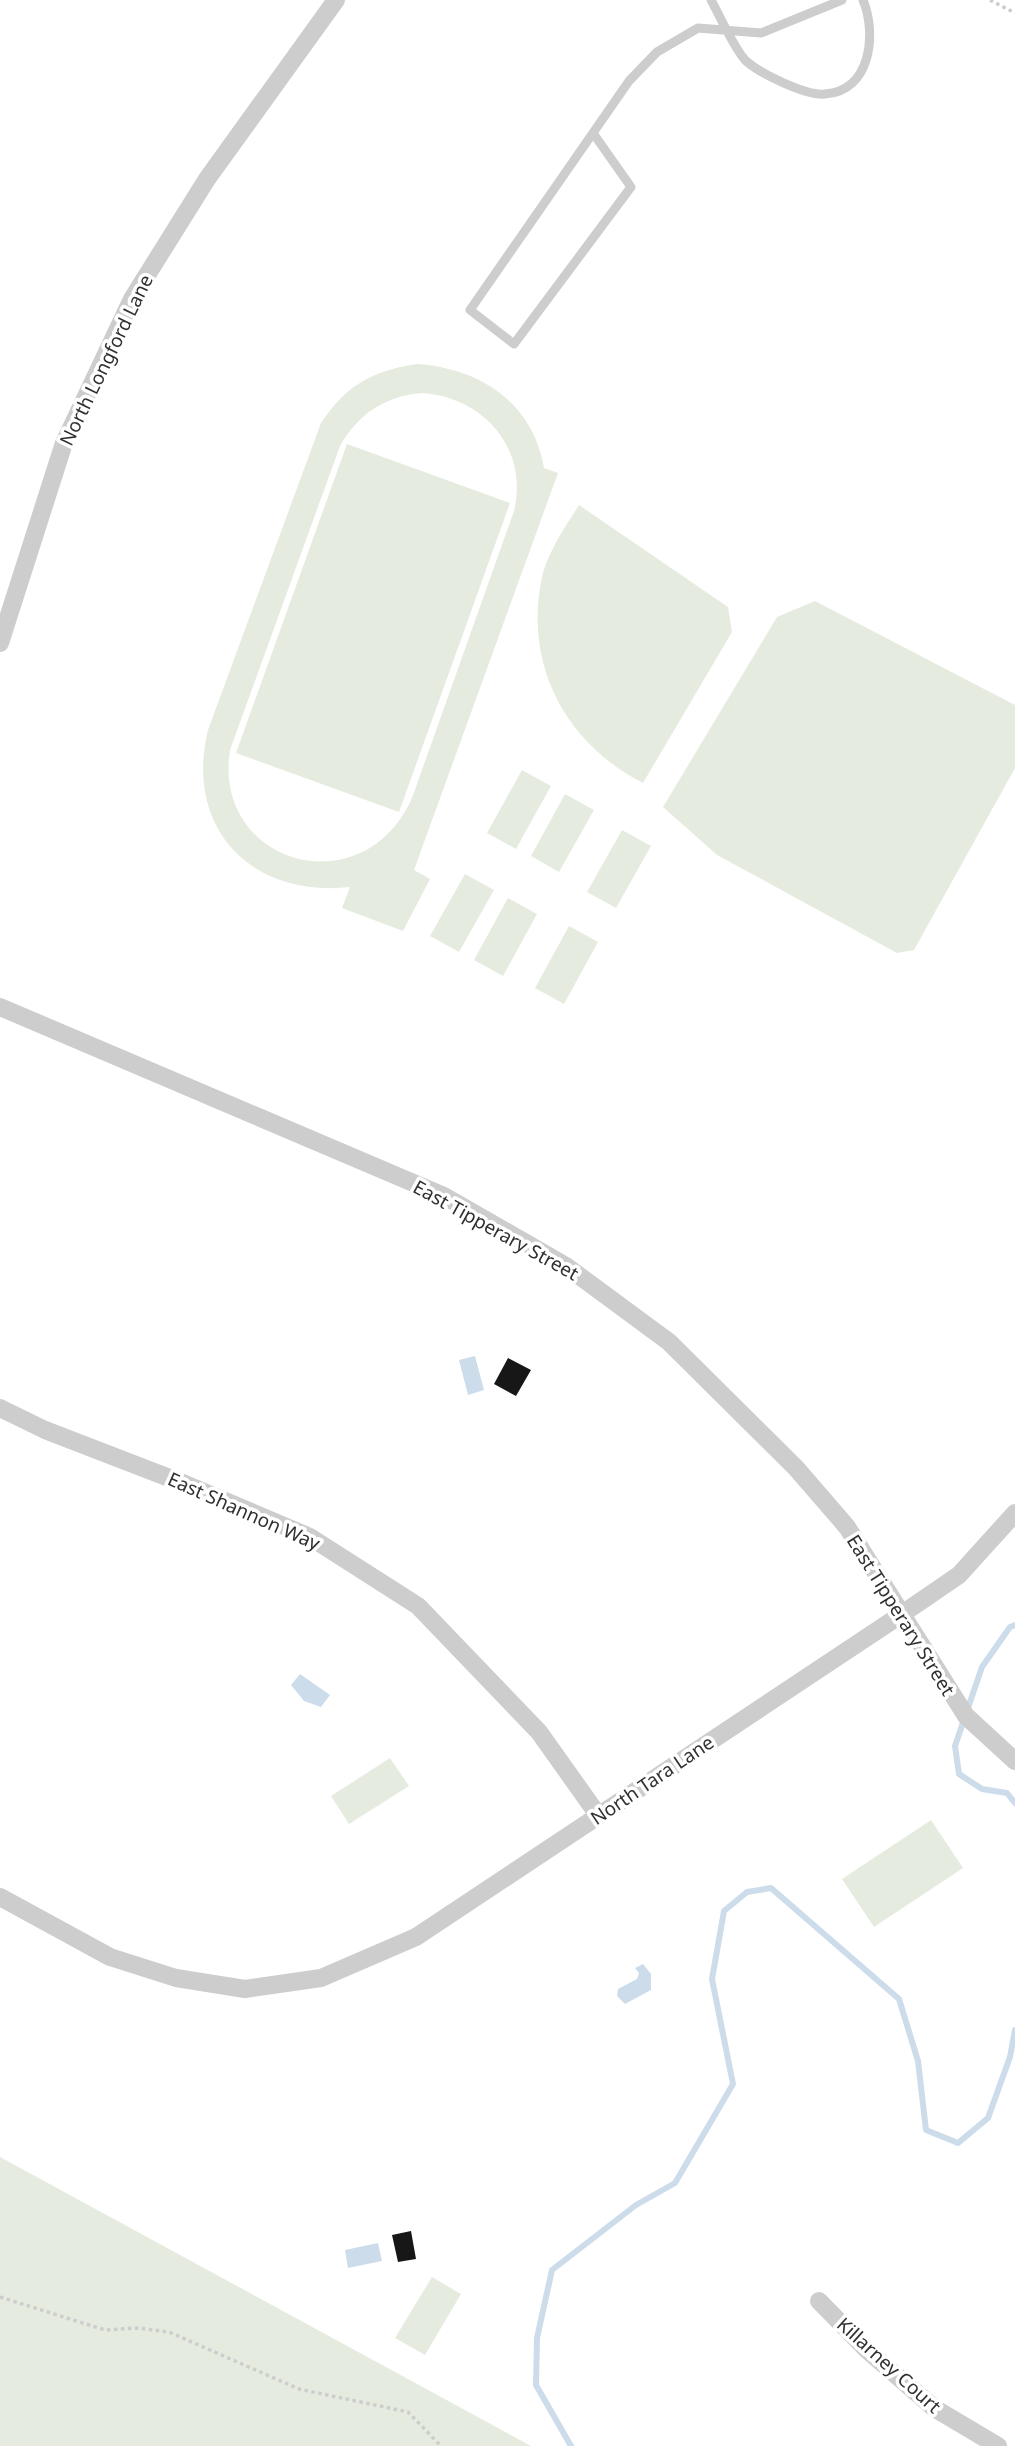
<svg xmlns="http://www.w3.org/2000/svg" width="1015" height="2446" font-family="'Noto Sans',sans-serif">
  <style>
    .green { fill: #e5ecdf; fill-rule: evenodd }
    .water { fill: #cddcea }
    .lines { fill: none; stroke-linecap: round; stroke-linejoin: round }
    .stream { stroke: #cddcea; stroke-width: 6 }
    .building { fill: #171717 }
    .path { stroke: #cdcdcd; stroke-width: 3.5; stroke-dasharray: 3.5 3.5; stroke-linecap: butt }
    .service { stroke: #cdcdcd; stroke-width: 9 }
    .minor { stroke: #cdcdcd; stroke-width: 18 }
    .labels { text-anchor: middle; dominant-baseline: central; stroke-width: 7; stroke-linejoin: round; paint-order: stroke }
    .street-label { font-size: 19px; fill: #303030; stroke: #fff }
  </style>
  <rect width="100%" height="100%" fill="#fff"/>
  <path class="green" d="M417,364C479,368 533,402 544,468L558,473L414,870L430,879L403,931L342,908L350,887C251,898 184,828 208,730L321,423C345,387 370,371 417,364ZM422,393C483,397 529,448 514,511L412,798C363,908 212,864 230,750L340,446C358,414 385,396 422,393Z
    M347,444L510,503L399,812L236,753Z
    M579,505L728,607L732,632L643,783C567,744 525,668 541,582C546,554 564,529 579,505Z
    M815,601L1015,705V768L914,950L897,953L717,855L663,807L777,617Z
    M522,770L551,786L516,849L487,833Z
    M565,794L594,810L559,872L531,856Z
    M622,830L651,846L616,908L587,892Z
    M465,874L494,890L459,952L430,936Z
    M508,898L537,914L503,976L474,960Z
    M569,926L598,942L564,1004L535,988Z
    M390,1758L409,1786L349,1824L331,1796Z
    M931,1820L963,1868L874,1927L842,1879Z
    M0,2157L531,2446H0Z
    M432,2277L461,2294L425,2355L395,2338Z"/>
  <path class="water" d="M475,1356L484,1390L468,1395L459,1360Z
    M300,1674L330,1695L321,1707L304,1701L291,1685Z
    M643,1964L651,1974V1990L625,2004L617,1996L618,1989L637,1979L639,1973L635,1968Z
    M378,2243L382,2261L348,2268L345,2250Z"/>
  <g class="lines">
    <path class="stream" d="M1015,1625L1010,1627L982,1667L955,1746L959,1774L982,1789L1007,1793L1015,1803
      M571,2446L536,2385L537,2338L552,2270L636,2205L675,2183L733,2084L712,1979L724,1911L747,1892L771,1888L899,1999L918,2061L926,2130L958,2143L988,2118L1010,2057L1015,2030"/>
  </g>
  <path class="building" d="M508,1358L531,1370L516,1396L494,1384Z
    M411,2231L416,2259L398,2262L392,2235Z"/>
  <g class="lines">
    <path class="path" d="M990,0L1015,13
      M0,2297L105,2330L137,2328L169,2332L299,2389L408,2412L441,2446"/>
    <path class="service" d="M711,0C720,16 734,49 746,61C761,74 806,96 825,94C871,91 877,34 863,0
      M593,133L631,187L514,344L470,310L629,81L657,52L698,28L761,33L842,0"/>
    <path class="minor" d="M0,643L64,443L132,299L207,179L336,0
      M0,1007L444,1196L566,1266L669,1342L796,1468L847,1527L966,1716L1015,1761
      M0,1408L45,1430L185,1484L310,1537L418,1606L539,1732L598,1815
      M0,1897L110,1957L176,1978L245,1989L321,1978L416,1937L902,1614L959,1575L1015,1513
      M819,2301L867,2350L934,2408L998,2446"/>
  </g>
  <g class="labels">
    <g class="street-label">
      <text transform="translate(106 360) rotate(-64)">North Longford Lane</text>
      <text transform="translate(496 1230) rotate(29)">East Tipperary Street</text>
      <text transform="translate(244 1511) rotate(24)">East Shannon Way</text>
      <text transform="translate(901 1615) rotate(58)">East Tipperary Street</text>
      <text transform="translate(652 1780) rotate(-34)">North Tara Lane</text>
      <text transform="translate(889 2365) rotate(42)">Killarney Court</text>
    </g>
  </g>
</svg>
